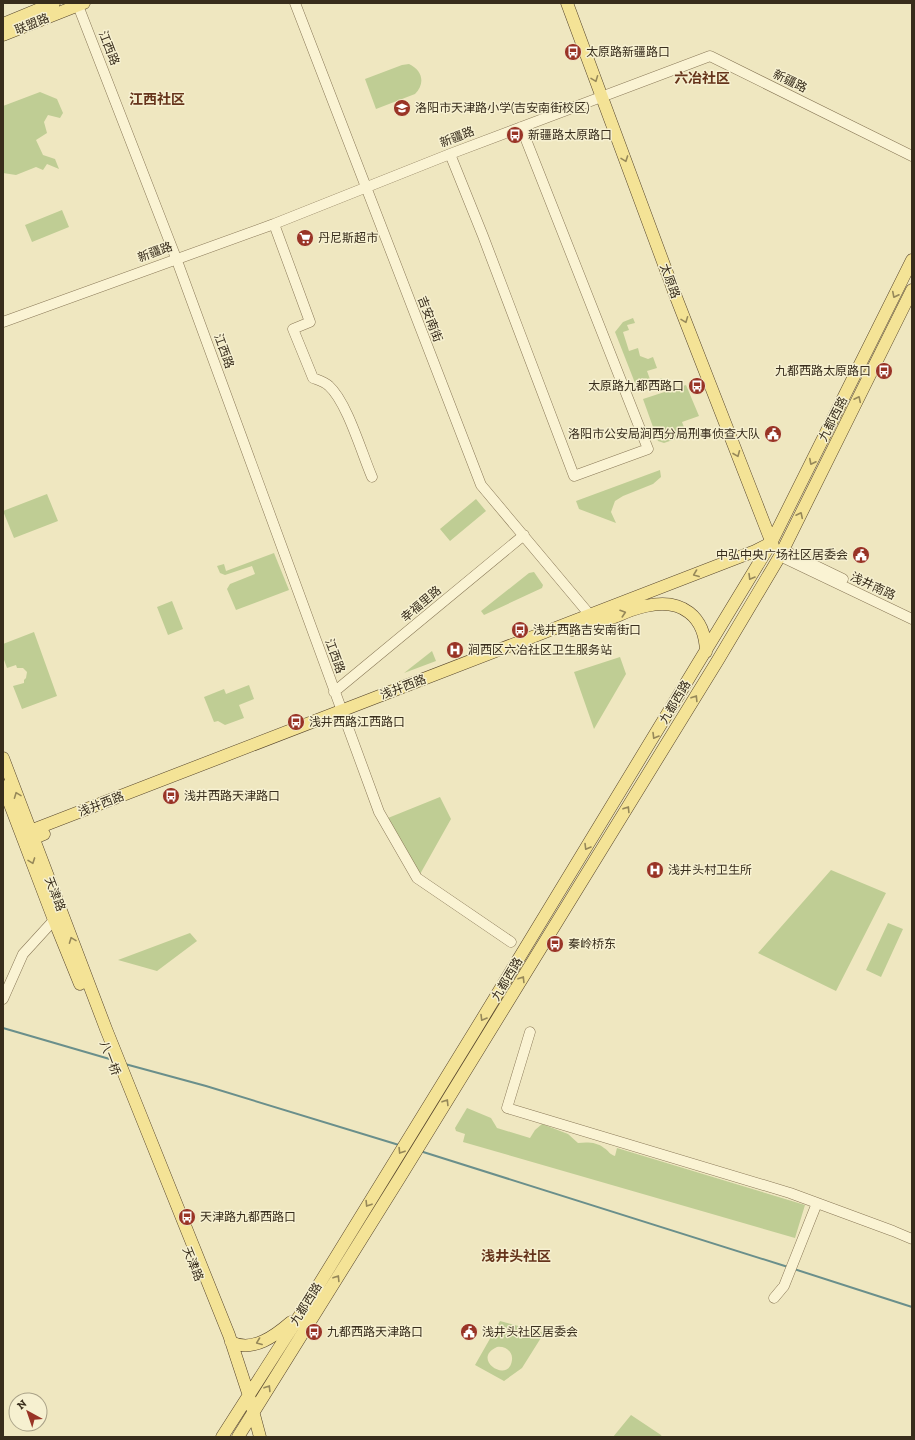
<svg xmlns="http://www.w3.org/2000/svg" width="915" height="1440" font-family="'Zilla Slab','Noto Sans SC',serif">
  <style>
    .green { fill: #bfcd94; fill-rule: evenodd }
    .lines { fill: none; stroke-linecap: round; stroke-linejoin: round }
    .stream { stroke: #6a8f8b; stroke-width: 2 }
    .minor-casing { stroke: #897857; stroke-width: 11 }
    .major-casing { stroke: #56452c; stroke-width: 13 }
    .minor { stroke: #faf3d3; stroke-width: 10 }
    .major { stroke: #f4e396; stroke-width: 12 }
    .oneway { stroke: #968859 }
    .labels { text-anchor: middle; dominant-baseline: central; stroke-width: 3; stroke-linejoin: round; paint-order: stroke }
    .street-label { font-size: 12px; fill: #382d1c; stroke: #f6f0d0 }
    .poi-label { font-size: 12px; fill: #382d1c; stroke: #f6f0d0; text-anchor: start }
    .quarter-label { font-size: 14px; font-weight: bold; fill: #66341b; stroke: #f6f0d0 }
  </style>
  <rect width="100%" height="100%" fill="#efe7c0"/>
  <path class="green" d="M409,64C422,70 426,83 415,94L376,109L365,79L402,65Z
    M40,92L57,99L63,113L60,118L48,115L44,122L47,133L36,140L43,155L55,159L59,169L47,164L43,170L36,167L16,175L3,173V106Z
    M62,210L69,227L32,242L25,225Z
    M633,318L635,323L627,325L629,330L623,332L629,351L638,348L640,356L648,359L653,357L657,368L647,371L651,382L662,378L664,384L645,391L635,383L615,332L623,322Z
    M686,385L699,416L682,422L687,435L664,443L658,441L643,399Z
    M660,470L661,477L653,484L623,496L615,501L611,512L616,523L579,509L576,501Z
    M47,494L58,521L14,538L3,511Z
    M476,499L486,511L450,541L440,529Z
    M274,553L289,590L236,610L227,589L230,584L255,574L252,566L225,575L220,573L217,566L224,564L226,571Z
    M534,572L543,585L542,588L484,615L481,611L529,573Z
    M172,601L183,629L168,635L157,607Z
    M34,632L57,696L22,709L13,686L24,683V680L26,678L27,672L23,668H17L16,665L7,668L3,657V644Z
    M432,651L436,661L404,673Z
    M620,657L626,674L594,729L574,672Z
    M249,685L254,699L239,705L244,718L225,725L218,721L214,722L204,697L224,689L226,694Z
    M440,797L451,819L419,876L388,818Z
    M831,870L886,893L836,991L758,953Z
    M888,923L903,929L881,977L866,970Z
    M190,933L197,941L157,971L118,960Z
    M467,1108L491,1118L497,1128L530,1138L535,1130L542,1124L568,1134L578,1143C587,1142 597,1142 604,1148C609,1151 609,1154 615,1156L617,1148L805,1205L795,1238L463,1142L465,1134L456,1131L455,1128Z
    M500,1321L544,1333L522,1368L504,1381L475,1365ZM497,1347C505,1346 513,1351 512,1360C509,1385 470,1359 497,1347Z
    M631,1415L661,1435L662,1437H613Z"/>
  <g class="lines">
    <path class="stream" d="M3,1028L113,1060
      M125,1064L206,1086L399,1145
      M420,1151L788,1267
      M794,1269L912,1307"/>
    <g class="minor-casing">
      <path id="minor" d="M77,3L176,258L379,812L417,878L511,942
        M295,3L481,485L590,615
        M450,154L483,236L574,476L648,449L521,127
        M274,224L310,322L293,329L313,378C318,380 325,382 329,386C347,402 362,454 372,477
        M3,322L274,224L450,154L710,56L912,156
        M783,550L843,579
        M780,556L912,619
        M334,692L524,535
        M3,999L23,954L54,920L60,918
        M530,1032L507,1108L790,1193L893,1231L912,1239
        M774,1298L784,1286L817,1203"/>
    </g>
    <g class="major-casing">
      <path id="major" d="M567,3L676,297L773,546
        M3,24L54,3
        M3,35L84,3
        M572,630C587,625 602,621 617,616C626,612 636,608 646,606C682,598 705,616 706,652
        M3,758L106,1029L229,1335L249,1396L260,1437
        M3,786L54,920L80,984
        M22,834L755,551L771,543
        M25,842L44,834
        M231,1342C253,1353 276,1335 291,1322
        M222,1437L302,1312L476,1029L771,543L912,260
        M238,1437L402,1174L718,660L780,556L912,290"/>
    </g>
    <use href="#minor" class="minor"/>
    <use href="#major" class="major"/>
  </g>
  <defs><path id="oneway-chevron" d="M-2-3.5L2.5 0L-2 3.5" fill="none" stroke-width="1.6" stroke-linecap="round" stroke-linejoin="round"/></defs>
  <g class="oneway">
    <use href="#oneway-chevron" transform="translate(595 79) rotate(69)"/>
    <use href="#oneway-chevron" transform="translate(625 159) rotate(70)"/>
    <use href="#oneway-chevron" transform="translate(895 295) rotate(117)"/>
    <use href="#oneway-chevron" transform="translate(685 320) rotate(69)"/>
    <use href="#oneway-chevron" transform="translate(858 399) rotate(-64)"/>
    <use href="#oneway-chevron" transform="translate(737 454) rotate(68)"/>
    <use href="#oneway-chevron" transform="translate(812 462) rotate(117)"/>
    <use href="#oneway-chevron" transform="translate(800 515) rotate(-64)"/>
    <use href="#oneway-chevron" transform="translate(696 574) rotate(159)"/>
    <use href="#oneway-chevron" transform="translate(751 577) rotate(121)"/>
    <use href="#oneway-chevron" transform="translate(623 613) rotate(-18)"/>
    <use href="#oneway-chevron" transform="translate(695 698) rotate(-58)"/>
    <use href="#oneway-chevron" transform="translate(655 736) rotate(121)"/>
    <use href="#oneway-chevron" transform="translate(17 795) rotate(-111)"/>
    <use href="#oneway-chevron" transform="translate(627 809) rotate(-58)"/>
    <use href="#oneway-chevron" transform="translate(587 847) rotate(121)"/>
    <use href="#oneway-chevron" transform="translate(32 861) rotate(70)"/>
    <use href="#oneway-chevron" transform="translate(72 940) rotate(-111)"/>
    <use href="#oneway-chevron" transform="translate(522 979) rotate(-58)"/>
    <use href="#oneway-chevron" transform="translate(483 1018) rotate(121)"/>
    <use href="#oneway-chevron" transform="translate(446 1102) rotate(-58)"/>
    <use href="#oneway-chevron" transform="translate(401 1151) rotate(122)"/>
    <use href="#oneway-chevron" transform="translate(368 1204) rotate(122)"/>
    <use href="#oneway-chevron" transform="translate(337 1278) rotate(-58)"/>
    <use href="#oneway-chevron" transform="translate(259 1342) rotate(159)"/>
    <use href="#oneway-chevron" transform="translate(268 1388) rotate(-58)"/>
  </g>
  <defs>
    <g id="bus-disc" transform="scale(0.9)"><circle r="9.5" fill="#993426" stroke="#f6f0d0"/><path d="M-5-6H5V4H4V6H2V4H-2V6H-4V4H-5ZM-3.5-4V0h7V-4ZM-3.5 1.2v1.5H-2V1.2ZM2 1.2v1.5H3.5V1.2Z" fill="#fff"/></g>
    <g id="school-disc" transform="scale(0.9)"><circle r="9.5" fill="#993426" stroke="#f6f0d0"/><path d="M0-5L7-2L0 1L-7-2ZM-4 1L0 2.5L4 1V4Q0 6-4 4Z" fill="#fff"/></g>
    <g id="supermarket-disc" transform="scale(0.9)"><circle r="9.5" fill="#993426" stroke="#f6f0d0"/><path d="M-6-5.5h2.5l.6 2H6L4.5 2H-2.5L-4.4-4H-6ZM-1.5 3.2a1.3 1.3 0 1 0 .1 0ZM3 3.2a1.3 1.3 0 1 0 .1 0Z" fill="#fff"/></g>
    <g id="civic-disc" transform="scale(0.9)"><circle r="9.5" fill="#993426" stroke="#f6f0d0"/><path d="M-.6-6.5H3V-4.5H.6V-3L4-1V1h2V6H-6V1h2V-1L-.6-3ZM-1.2 2.5V6h2.4V2.5Z" fill="#fff"/></g>
    <g id="hospital-disc" transform="scale(0.9)"><circle r="9.5" fill="#993426" stroke="#f6f0d0"/><path d="M-5-5h3v3.5h4V-5h3V5h-3V1.5h-4V5h-3Z" fill="#fff"/></g>
  </defs>
  <g fill-rule="evenodd">
    <use href="#bus-disc" x="573" y="52"/>
    <use href="#school-disc" x="402" y="108"/>
    <use href="#bus-disc" x="515" y="135"/>
    <use href="#supermarket-disc" x="305" y="238"/>
    <use href="#bus-disc" x="884" y="371"/>
    <use href="#bus-disc" x="697" y="386"/>
    <use href="#civic-disc" x="773" y="434"/>
    <use href="#civic-disc" x="861" y="555"/>
    <use href="#bus-disc" x="520" y="630"/>
    <use href="#hospital-disc" x="455" y="650"/>
    <use href="#bus-disc" x="296" y="722"/>
    <use href="#bus-disc" x="171" y="796"/>
    <use href="#hospital-disc" x="655" y="870"/>
    <use href="#bus-disc" x="555" y="944"/>
    <use href="#bus-disc" x="187" y="1217"/>
    <use href="#bus-disc" x="314" y="1332"/>
    <use href="#civic-disc" x="469" y="1332"/>
  </g>
  <g class="labels">
    <g class="street-label">
      <text transform="translate(32 24) rotate(-22)">联盟路</text>
      <text transform="translate(109 48) rotate(69)">江西路</text>
      <text transform="translate(790 81) rotate(26)">新疆路</text>
      <text transform="translate(457 137) rotate(-21)">新疆路</text>
      <text transform="translate(155 252) rotate(-20)">新疆路</text>
      <text transform="translate(670 281) rotate(70)">太原路</text>
      <text transform="translate(430 319) rotate(69)">吉安南街</text>
      <text transform="translate(224 351) rotate(70)">江西路</text>
      <text transform="translate(833 419) rotate(-63)">九都西路</text>
      <text transform="translate(873 586) rotate(25)">浅井南路</text>
      <text transform="translate(421 604) rotate(-40)">幸福里路</text>
      <text transform="translate(335 656) rotate(70)">江西路</text>
      <text transform="translate(403 687) rotate(-21)">浅井西路</text>
      <text transform="translate(675 702) rotate(-59)">九都西路</text>
      <text transform="translate(101 804) rotate(-21)">浅井西路</text>
      <text transform="translate(55 894) rotate(69)">天津路</text>
      <text transform="translate(507 979) rotate(-59)">九都西路</text>
      <text transform="translate(110 1058) rotate(69)">八一桥</text>
      <text transform="translate(193 1264) rotate(68)">天津路</text>
      <text transform="translate(306 1304) rotate(-58)">九都西路</text>
    </g>
    <g class="poi-label">
      <text x="586" y="52">太原路新疆路口</text>
      <text x="415" y="108">洛阳市天津路小学(吉安南街校区)</text>
      <text x="528" y="135">新疆路太原路口</text>
      <text x="318" y="238">丹尼斯超市</text>
      <text x="871" y="371" text-anchor="end">九都西路太原路口</text>
      <text x="684" y="386" text-anchor="end">太原路九都西路口</text>
      <text x="760" y="434" text-anchor="end">洛阳市公安局涧西分局刑事侦查大队</text>
      <text x="848" y="555" text-anchor="end">中弘中央广场社区居委会</text>
      <text x="533" y="630">浅井西路吉安南街口</text>
      <text x="468" y="650">涧西区六冶社区卫生服务站</text>
      <text x="309" y="722">浅井西路江西路口</text>
      <text x="184" y="796">浅井西路天津路口</text>
      <text x="668" y="870">浅井头村卫生所</text>
      <text x="568" y="944">秦岭桥东</text>
      <text x="200" y="1217">天津路九都西路口</text>
      <text x="327" y="1332">九都西路天津路口</text>
      <text x="482" y="1332">浅井头社区居委会</text>
    </g>
    <g class="quarter-label">
      <text x="702" y="78">六冶社区</text>
      <text x="157" y="99">江西社区</text>
      <text x="516" y="1256">浅井头社区</text>
    </g>
  </g>
  <rect width="915" height="1440" fill="none" stroke="#382d1c" stroke-width="8"/>
  <g transform="translate(28 1412) rotate(320)"><circle r="19" fill="#f6f0d0" stroke="#aaa288"/>
  <path d="M0-3L7 15L0 10L-7 15Z" fill="#993426"/>
  <text y="-6" font-size="11" font-weight="bold" text-anchor="middle" fill="#382d1c">N</text>
  </g>
</svg>
